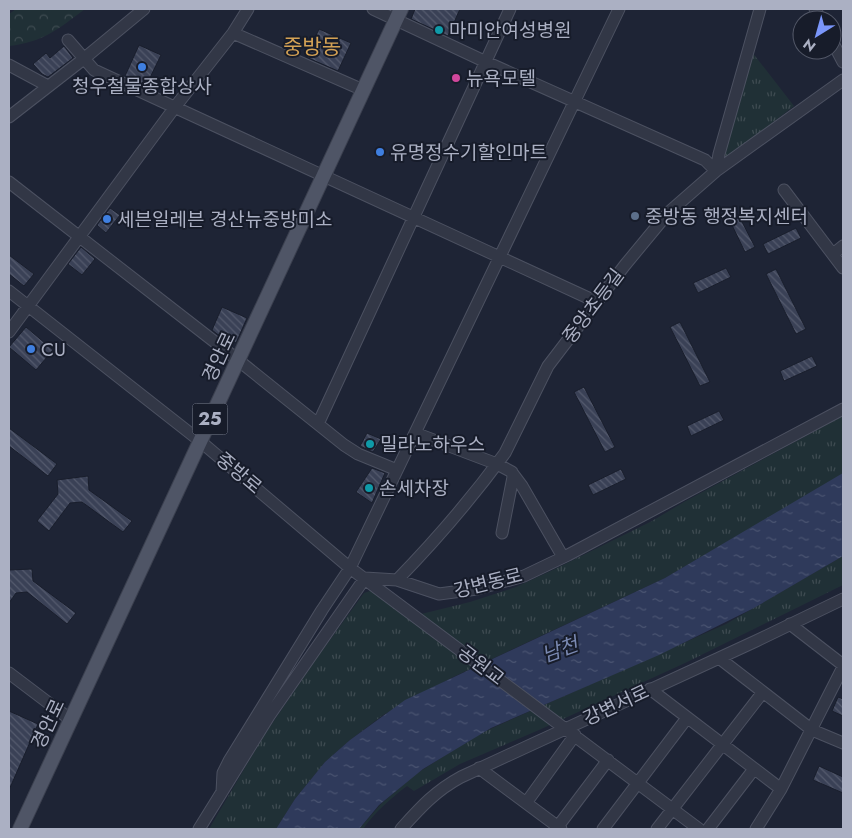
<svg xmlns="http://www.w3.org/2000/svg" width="852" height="838" font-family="Jost,'Noto Sans KR',sans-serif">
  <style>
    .grass { fill: url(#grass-tufts) }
    .forest { fill: url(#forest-crowns) }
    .water { fill: url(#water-ripples) }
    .building { fill: url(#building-back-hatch); stroke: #191e2c }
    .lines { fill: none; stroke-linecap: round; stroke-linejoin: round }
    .minor-casing { stroke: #4c5161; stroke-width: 13 }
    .major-casing { stroke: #3b404f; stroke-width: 16 }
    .minor { stroke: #323746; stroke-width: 11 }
    .major { stroke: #4f5566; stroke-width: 14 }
    .culture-dot { fill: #0f9aa8; stroke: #171c2a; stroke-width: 2 }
    .shop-dot { fill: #3f7fe0; stroke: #171c2a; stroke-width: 2 }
    .hotel-dot { fill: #d1479c; stroke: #171c2a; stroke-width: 2 }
    .service-dot { fill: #5c6f8a; stroke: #171c2a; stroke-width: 2 }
    .labels { text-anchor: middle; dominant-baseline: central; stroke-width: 4; stroke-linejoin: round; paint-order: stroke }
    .shield { fill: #171c2a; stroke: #7f8495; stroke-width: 1 }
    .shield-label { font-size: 18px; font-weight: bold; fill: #abb0c3 }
    .poi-label { font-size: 19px; fill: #abb0c3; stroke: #171c2a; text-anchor: start }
    .street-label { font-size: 19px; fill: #abb0c3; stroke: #171c2a }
    .water-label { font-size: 20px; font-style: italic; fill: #7a89b2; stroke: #171c2a }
    .quarter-label { font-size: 21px; fill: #d4a255; stroke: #171c2a }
  </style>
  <defs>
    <pattern id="grass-tufts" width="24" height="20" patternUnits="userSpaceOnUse" patternTransform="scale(1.25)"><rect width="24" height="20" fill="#203036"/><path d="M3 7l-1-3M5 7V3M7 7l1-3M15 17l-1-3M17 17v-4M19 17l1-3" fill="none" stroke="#3e4b51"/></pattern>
    <pattern id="forest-crowns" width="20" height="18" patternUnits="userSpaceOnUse" patternTransform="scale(1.25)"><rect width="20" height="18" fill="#203036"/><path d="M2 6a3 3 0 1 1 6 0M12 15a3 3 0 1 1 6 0" fill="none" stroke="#3e4b51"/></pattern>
    <pattern id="water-ripples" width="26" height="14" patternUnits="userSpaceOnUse" patternTransform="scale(1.25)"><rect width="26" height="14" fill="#2f3a5b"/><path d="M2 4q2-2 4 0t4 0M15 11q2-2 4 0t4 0" fill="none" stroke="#4a5471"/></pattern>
    <pattern id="building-back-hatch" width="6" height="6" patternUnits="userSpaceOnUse" patternTransform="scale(1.25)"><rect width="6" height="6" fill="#3a4156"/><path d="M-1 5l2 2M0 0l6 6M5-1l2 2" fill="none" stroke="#545a6d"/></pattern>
  </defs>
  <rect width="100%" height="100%" fill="#1e2435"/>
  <path class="grass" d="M752,52L794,106L724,160L721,159Z
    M843,416V473L840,476L665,578L453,677L383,715L350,740L325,762L295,799L276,829H209L263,737L314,662L364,593L373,590L409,617L470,602L516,587L555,569L652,521L684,502Z
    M843,556V585L685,663L539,730L460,764L414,791L407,786C391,798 375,812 363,829H359L381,804L416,774L479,734L726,624Z"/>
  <path class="forest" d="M16,9H85C58,29 44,42 9,46V14Z"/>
  <path class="water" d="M843,473V556L754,608L659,655L491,728L423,769L379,805L359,829H276L295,799L325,762L350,740L405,700L665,578Z"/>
  <path class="building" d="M415,9H460L448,36L411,19Z
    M319,29L351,43L338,71L306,57Z
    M139,45L161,55L146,86L125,76Z
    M64,46L73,58L48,77L42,74L33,64L46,53L50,58Z
    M110,208L120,215L106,233L97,225Z
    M738,214L755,247L745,252L729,219Z
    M796,228L801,238L768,254L763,244Z
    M81,247L95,259L82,275L68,264Z
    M9,255L34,274L24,286L9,274Z
    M726,268L731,277L698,293L693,283Z
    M776,269L806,329L796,334L766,274Z
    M222,307L247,318L236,343L217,334L212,330Z
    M680,322L710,382L700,386L670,327Z
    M26,327L53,350L36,370L9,347Z
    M812,356L817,366L784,381L780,371Z
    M584,387L615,447L605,452L574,392Z
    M719,411L724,420L691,436L687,426Z
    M9,428L57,464L48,476L9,446Z
    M367,433L381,439L373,452L360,446Z
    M372,468L385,473L372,503L356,492Z
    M621,469L626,479L593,495L588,485Z
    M88,476L89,490L132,521L123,532L82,502L70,503L49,531L37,521L58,494L57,480Z
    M32,569L33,581L76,613L67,624L27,592L16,593L9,603V570Z
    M838,697L843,699V716L832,711Z
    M9,711L38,724L9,790Z
    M819,766L843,777V793L813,780Z"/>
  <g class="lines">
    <g class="minor-casing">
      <path id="minor" d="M373,9L486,62L705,160L716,171
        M815,9L821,20
        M233,33L363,90
        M68,40L94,70L597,302
        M832,41L843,62
        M9,65L48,86
        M9,117L81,61L144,9
        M716,171L719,154L760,9
        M9,182L238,360L344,445L358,454L397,470
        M784,190L843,268
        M833,254L843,246
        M9,291L200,441L350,568L699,829
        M9,332L175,107L233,33L248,9
        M318,424L510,9
        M415,433L497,464L512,472L513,477L502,533
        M513,474L522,486L563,557
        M397,580C436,540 472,498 505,453L548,366L625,265L668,213L716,171L843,80
        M790,624L843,665
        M9,673L71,720
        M650,689L781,789
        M763,692L812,730L843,743
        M479,768L561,829
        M222,792L223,773L229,761L322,610L350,568L619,9
        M526,803L575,735
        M199,829L269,716L365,578L397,580L439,594L477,589L524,576L568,555L843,409
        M401,829C420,808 435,791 461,777L756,641L843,599
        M556,829L608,760
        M603,829L687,718
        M657,829L763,692L719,658
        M708,829L754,769
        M756,829L781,789L843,667"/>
    </g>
    <g class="major-casing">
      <path id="major" d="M20,829L401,9"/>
    </g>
    <use href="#minor" class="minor"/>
    <use href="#major" class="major"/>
  </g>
  <g class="culture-dot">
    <circle cx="439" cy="30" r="5"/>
    <circle cx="370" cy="444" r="5"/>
    <circle cx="369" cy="488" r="5"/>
  </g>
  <g class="shop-dot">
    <circle cx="142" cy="67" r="5"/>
    <circle cx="380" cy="152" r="5"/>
    <circle cx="107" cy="219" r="5"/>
    <circle cx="31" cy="349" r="5"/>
  </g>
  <circle class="hotel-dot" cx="456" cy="78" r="5"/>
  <circle class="service-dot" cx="635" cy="216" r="5"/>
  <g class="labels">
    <rect class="shield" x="192.5" y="403.5" width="35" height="31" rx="4"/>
    <g class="shield-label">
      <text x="210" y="419">25</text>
    </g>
    <g class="poi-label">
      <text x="449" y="30">마미안여성병원</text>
      <text x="466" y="78">뉴욕모텔</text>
      <text x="142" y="86" text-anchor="middle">청우철물종합상사</text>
      <text x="390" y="152">유명정수기할인마트</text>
      <text x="645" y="216">중방동 행정복지센터</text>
      <text x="117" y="219">세븐일레븐 경산뉴중방미소</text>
      <text x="41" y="349">CU</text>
      <text x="380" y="444">밀라노하우스</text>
      <text x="379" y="488">손세차장</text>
    </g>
    <g class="street-label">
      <text transform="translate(593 306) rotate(-53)">중앙초등길</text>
      <text transform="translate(219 357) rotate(-65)">경안로</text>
      <text transform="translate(239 473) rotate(40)">중방로</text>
      <text transform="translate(488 583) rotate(-14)">강변동로</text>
      <text transform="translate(481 665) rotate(37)">공원교</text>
      <text transform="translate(616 705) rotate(-25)">강변서로</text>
      <text transform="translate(48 724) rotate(-65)">경안로</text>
    </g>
    <g class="water-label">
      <text transform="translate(560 650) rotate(-20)">남천</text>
    </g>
    <g class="quarter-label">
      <text x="312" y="47">중방동</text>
    </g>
  </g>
  <rect width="852" height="838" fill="none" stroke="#abb0c3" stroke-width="20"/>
  <g transform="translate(817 35) rotate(217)"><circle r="24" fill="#171c2a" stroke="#525767"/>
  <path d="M0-4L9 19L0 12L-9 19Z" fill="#7a96fa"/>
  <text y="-8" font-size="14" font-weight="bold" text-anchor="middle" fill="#abb0c3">N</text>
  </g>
</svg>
